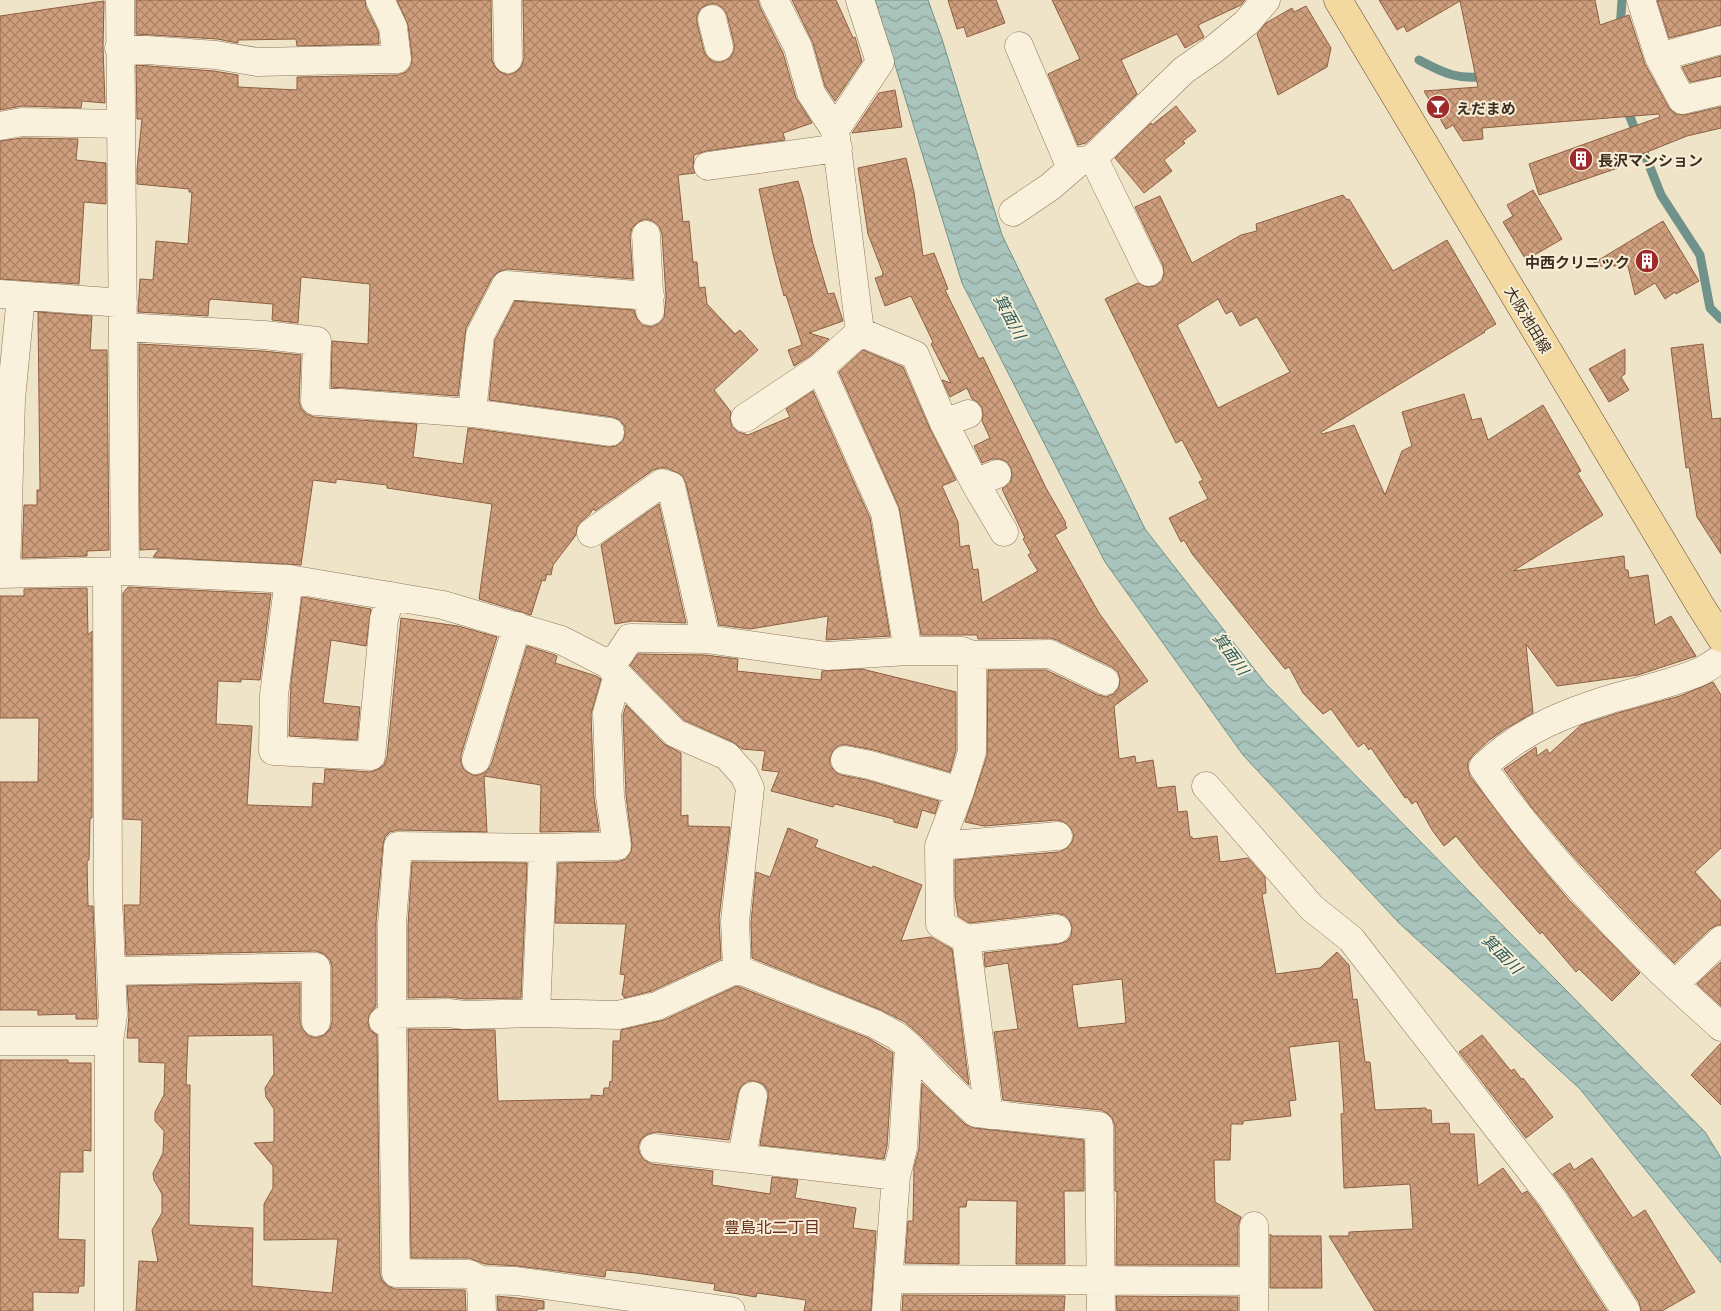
<svg xmlns="http://www.w3.org/2000/svg" width="1721" height="1311" font-family="Literata,'Noto Sans JP',serif">
  <style>
    .water { fill: url(#water-waves); stroke: #6f938a }
    .lines { fill: none; stroke-linecap: round; stroke-linejoin: round }
    .stream { stroke: #6f938a; stroke-width: 9 }
    .building { fill: url(#building-cross-hatch); stroke: #8d5f41; fill-rule: evenodd }
    .minor-casing { stroke: #8d765c; stroke-width: 29 }
    .major-casing { stroke: #5b4430; stroke-width: 29 }
    .minor { stroke: #faf1dc; stroke-width: 28 }
    .major { stroke: #f3d9a0; stroke-width: 28 }
    .labels { text-anchor: middle; dominant-baseline: central; stroke-width: 4; stroke-linejoin: round; paint-order: stroke }
    .poi-label { font-size: 15px; font-weight: bold; fill: #3d2e20; stroke: #f7eed8; text-anchor: start }
    .street-label { font-size: 15px; fill: #3d2e20; stroke: #f7eed8 }
    .water-label { font-size: 16px; font-style: italic; fill: #2f5d5a; stroke: #f7eed8 }
    .neighbourhood-label { font-size: 16px; fill: #6b2e1e; stroke: #f7eed8 }
  </style>
  <defs>
    <pattern id="water-waves" width="16" height="10" patternUnits="userSpaceOnUse" patternTransform="scale(1.25)"><rect width="16" height="10" fill="#a9c4bc"/><path d="M0 5q4-4 8 0t8 0" fill="none" stroke="#8ba098"/></pattern>
    <pattern id="building-cross-hatch" width="8" height="8" patternUnits="userSpaceOnUse" patternTransform="scale(1.25)"><rect width="8" height="8" fill="#cf9f7d"/><path d="M0 0l8 8M0 8l8-8" fill="none" stroke="#a98266"/></pattern>
  </defs>
  <rect width="100%" height="100%" fill="#f0e4c8"/>
  <path class="water" d="M875,0H928L942,39L1002,235L1145,529L1266,684L1705,1132L1721,1158V1263L1580,1089L1399,923L1243,755L1105,562L962,283Z"/>
  <g class="lines">
    <path class="stream" d="M1620,29L1622,0
      M1419,60C1445,74 1458,80 1488,76
      M1626,107L1661,195L1700,255L1710,308L1721,319"/>
  </g>
  <path class="building" d="M136,0H365L366,7L378,31L379,44L297,46L296,39L238,40V43L217,39L136,34Z
    M397,0H491L492,60L495,67L500,72L508,75L516,72L521,67L524,59L523,0H758L760,7L783,53L796,98L812,123L783,133L785,140L706,151L694,155L693,168L695,173L678,175L683,222L689,221L693,262H697L699,288L705,287L707,304L735,334L740,330L758,350L714,390L731,412L730,419L732,427L738,432L748,435L790,417L786,409L813,391L870,518L890,636L826,640L828,616L750,629L719,625L686,483L682,475L667,468H659L653,470L595,511L594,508L589,515L582,521L577,527L576,535L553,565L551,575L547,574L545,581L542,580L531,615L479,599L492,504L387,488V485L336,479V483L313,480L301,565L153,557L159,549L140,550L139,344L263,351L301,355L299,401L301,408L306,414L314,417L417,424L413,457L463,464L468,428L608,447L616,446L623,441L625,434V427L620,420L613,417L489,400L495,340L515,301L634,310L637,319L642,325L651,327L659,324L664,318L666,297L662,234L659,226L653,221L645,219L638,222L632,228L630,236L633,279L507,269L498,272L492,278L466,328L458,396L331,387L332,341L368,344L370,284L301,277L298,323L272,320L273,304L210,299V301H209L208,316L138,312L140,279L153,280L156,241L188,244L192,192H189V189L137,184V169L142,119H137L136,65L214,71L238,75V87L297,90V77L398,75L406,72L411,66L412,57L408,25ZM709,4H717L724,9L727,15L734,43V51L730,58L722,62H714L707,57L704,51L697,23V15L701,8Z
    M792,0H836L853,38L855,37L862,61L835,101L825,86L813,43Z
    M948,0H996L1005,23L967,37L964,27L957,29Z
    M1052,0H1245L1241,5L1198,25L1204,37L1185,48L1177,34L1121,60L1137,94L1086,143L1078,145L1048,74L1080,59Z
    M1379,0H1595L1600,25L1629,15L1645,64L1669,108L1676,114L1685,115L1721,107V128L1687,136L1617,164L1618,168L1539,195L1529,164L1660,117L1659,114L1482,128L1483,139L1463,141L1453,125L1446,129L1424,91L1478,87L1460,1L1407,32L1404,26L1397,30Z
    M1657,0H1721V25L1669,38Z
    M104,1L103,47L105,103L82,101L81,108L22,106L0,110V16Z
    M1306,6L1331,48L1327,67L1278,95L1257,34L1266,23L1292,8L1294,12Z
    M1721,56V76L1690,82L1682,67Z
    M895,90L902,127L852,133L879,93Z
    M1176,106L1196,131L1183,141L1185,143L1164,160L1172,171L1144,193L1115,158L1151,123L1152,125Z
    M23,138L78,139L76,160L106,163V204L84,202L79,284L0,279V141Z
    M906,158L914,192L923,256L934,253L948,289L945,290L979,359L983,357L1046,488L1066,523L1065,524L1067,528L1055,535L1099,613L1148,681L1114,706L1119,759L1135,756L1136,763L1153,760L1157,788L1175,786L1178,812L1187,811L1190,837H1192L1193,839L1217,836L1220,862L1248,858L1265,877L1266,893L1262,894L1276,974L1320,968L1337,952L1349,965L1353,1000L1357,999L1365,1062H1370L1375,1110L1426,1108V1110H1431L1432,1124L1449,1123L1450,1134H1474L1478,1186L1503,1168L1522,1194L1527,1191L1539,1207L1607,1311H1375L1329,1236H1349V1232L1413,1229L1410,1184L1344,1188L1341,1114L1344,1113L1339,1041L1289,1047L1296,1100L1289,1101L1291,1116L1243,1121V1124H1231L1230,1160H1214L1215,1202L1241,1217L1238,1226V1265H1116L1117,1191H1115V1126L1112,1118L1107,1113L1101,1110L1003,1100L994,1032L1018,1029L1008,963L985,967L984,953L1059,944L1067,941L1071,936L1072,927L1069,919L1064,915L1056,913L969,923L958,916L955,896V860L1059,852L1067,848L1072,842L1074,835L1070,827L1064,822L1057,820L984,826L965,822L987,756L988,670H1046L1098,695L1106,697L1114,694L1119,687L1120,679L1118,672L1112,667L1057,640L1050,638L978,639L977,635H921L899,507L839,372L863,350L903,367L930,429L956,480L942,486L958,522L960,547L969,545L973,570L978,569L982,603L1038,571L1028,555L1031,553L1023,539L1025,538L1002,489L1010,483L1012,476L1011,468L1007,462L1000,459H992L982,463L974,446L990,438L982,421L983,416L982,408L978,402L972,399L967,388L950,397L942,380L951,383L931,344L933,342L911,296L885,306L875,278L882,276L883,273L868,234L858,168ZM1122,979L1126,1023L1078,1028L1072,985Z
    M798,181L803,197L813,244L828,294L834,293L843,321L809,333L829,339L810,356L794,366L788,350L802,345L786,295L784,296L773,254L759,189Z
    M1533,190L1562,239L1526,260L1503,222L1513,216L1507,205Z
    M1343,195L1347,200L1349,199L1393,271L1447,240L1496,324L1484,331L1485,332L1321,432L1322,434L1354,425L1385,495L1402,451L1412,446L1402,412L1464,394L1472,420L1481,418L1488,440L1543,405L1581,471L1577,473L1603,515L1513,571L1624,556L1625,570H1628L1629,578L1648,575L1655,625L1671,616L1696,656L1638,675L1557,686L1526,644L1533,713L1505,729L1488,741L1473,755L1468,762V769L1470,776L1528,852L1569,900L1640,973L1612,1001L1579,969L1576,972L1542,932L1540,934L1479,865L1456,836L1444,846L1432,830L1416,801L1412,804L1407,797L1405,798L1371,748L1369,750L1364,743L1358,747L1331,709L1323,714L1303,693L1289,667L1285,669L1193,555L1184,540L1181,542L1169,518L1208,499L1199,482L1203,480L1182,440L1176,443L1105,299L1138,283L1147,287L1155,286L1162,281L1164,274L1163,265L1135,207L1160,196L1192,263L1241,235L1257,231L1256,224ZM1218,299L1226,314L1232,311L1240,326L1257,317L1290,372L1218,408L1177,325Z
    M1663,221L1699,281L1676,294L1675,292L1665,299L1655,283L1635,295L1628,266H1589Z
    M38,312L92,316L90,350H107L109,550L87,551V556L22,558L24,505H37V490H40Z
    M1703,344L1712,419L1721,418V554L1697,517L1689,467L1686,468L1671,348Z
    M1625,349V374L1621,377L1629,390L1609,402L1589,369Z
    M659,504L686,623L632,621L615,624L601,545Z
    M128,587L271,594L260,680L241,679V682L218,681L216,724L252,726L247,805L312,807L313,783L324,784L325,769L370,772L377,770L384,765L387,757L401,618L458,626L497,637L461,755V763L464,770L472,775H479L486,772L491,765L527,646L555,655L557,656L555,663L596,676L601,679L591,714L594,797L599,831L540,832L541,785L484,776L487,832L398,830L390,832L385,837L383,844L376,923V1006L369,1015L368,1023L370,1030L377,1035L380,1274L382,1280L388,1286L395,1289L465,1290L466,1311H136L139,1261L158,1262L152,1230L162,1213V1194L154,1180L153,1173L163,1153L164,1131L155,1121V1112L164,1095L165,1063L139,1062V1038H127L129,1015L127,986L300,983V1022L302,1029L309,1036L316,1038L324,1035L330,1029L332,1022V967L330,960L324,954L316,951L126,955L124,905H140L142,820L123,819V593ZM273,1035L274,1074L265,1088L266,1097L274,1109V1142L254,1143L273,1166V1188L264,1204V1240L338,1239L332,1293L252,1286L253,1228L189,1225L190,1085H186L188,1036Z
    M87,588L88,635L92,631V818H90L89,860L87,861L88,906H93L97,1019H76V1014L38,1015V1010H0V782H38L39,718H0V596H24V589Z
    M302,597L371,609L366,646L331,640L323,703L360,707L357,740L289,736L291,682Z
    M638,654L705,655L738,659L737,671L821,680L822,671L862,669L956,692V750L950,772L874,750L848,745H840L834,749L830,757V765L835,772L841,775L866,780L939,801L935,814L922,810L917,828L894,822V819L835,804L833,807L771,791L779,772L762,770L765,751L742,749L733,742L684,720L630,665Z
    M1713,682L1721,695V848L1695,872L1721,901V925H1717L1710,929L1674,963L1614,901L1572,855L1532,808L1504,769L1536,747L1537,756L1547,749L1549,754L1581,725L1621,712L1680,696Z
    M626,705L664,744L681,753V816L688,815V826L730,827L719,919L721,959L652,991L624,998V996L622,995L625,975L620,974L626,924L555,923L558,863L617,862L626,859L631,852L632,844L626,795L623,715Z
    M788,828L818,840L815,847L872,868L873,866L922,885L901,941L931,937L952,949L969,1085L920,1035L905,1022L881,1010L752,958L751,922L756,872L770,877Z
    M412,862L527,863L521,998L465,999L448,997L408,998V925Z
    M1721,962V1006L1697,984Z
    M737,986L868,1038L893,1053L887,1146L884,1159L760,1145L768,1098V1091L763,1084L755,1081H748L741,1086L738,1093L729,1140L656,1132L648,1134L641,1139L638,1147L640,1154L644,1160L652,1164L713,1171L712,1185L770,1194L772,1177L798,1180L795,1198L856,1208L853,1228L876,1231L871,1311H804L806,1300L757,1293L756,1297L714,1290L715,1284L636,1273L606,1270L605,1277L518,1266L485,1264L469,1258H411L408,1029L495,1030L498,1101L591,1099V1095L603,1096L604,1088H609L610,1081L612,1082L613,1041H620L621,1030L664,1020Z
    M1482,1035L1511,1071L1514,1069L1522,1080L1523,1078L1553,1117L1526,1138L1459,1052Z
    M1721,1043V1105L1691,1075Z
    M0,1060H68V1063H91V1151L83,1150V1172H60L58,1239L85,1240L84,1286H79L78,1293L33,1292V1311H0Z
    M922,1083L965,1124L974,1128L1084,1140V1191H1064L1065,1264H1016L1017,1201L967,1200L966,1207H959V1264L905,1263L908,1221H913L914,1167L919,1149Z
    M1592,1158L1633,1218L1645,1210L1695,1292L1662,1311H1641L1639,1302L1565,1189L1553,1174L1570,1163L1574,1170Z
    M1270,1234L1272,1236H1321L1322,1288H1270Z
    M903,1295L1065,1296L1064,1311H902Z
    M497,1296L544,1301V1309H537V1311H498Z
    M1116,1296L1238,1297V1311H1117Z"/>
  <g class="lines">
    <g class="minor-casing">
      <path id="minor" d="M120,0L125,571
        M507,0L508,59
        M774,0L798,47L811,93L835,130
        M860,0L880,62L835,130L860,332L820,368L885,513L908,651
        M1641,0L1659,57L1682,100L1721,91
        M712,19L719,47
        M1019,46L1071,168
        M119,48L216,55L257,62L397,59L393,27L380,0
        M1659,57L1721,40
        M0,126L22,122L121,124
        M1093,157L1149,272
        M708,166L838,148
        M1013,212L1050,187L1080,161L1092,159L1184,70L1213,50L1246,23L1266,0
        M646,235L650,311
        M0,294L123,303
        M123,327L264,335L317,341L315,401L472,413L610,432
        M860,332L915,355L944,423L975,483L1004,532
        M472,413L480,335L506,285L650,296
        M745,418L820,368
        M944,423L968,414
        M975,483L997,474
        M591,533L662,483L671,486L706,639
        M107,572L108,896L113,1015L109,1041V1311
        M0,574L125,571L289,579L443,605L561,640L608,664L619,655L630,638L706,639L827,656L908,651H962L972,655V752L960,791L939,846L940,924L966,939L989,1115
        M6,574L11,399L21,296
        M289,579L274,695L273,751L371,756L384,619L391,596
        M972,655L1050,654L1105,681
        M1721,659C1712,664 1704,671 1694,674C1669,684 1643,690 1617,697C1567,712 1521,730 1483,767C1530,836 1587,898 1646,957C1670,981 1696,1004 1721,1027
        M608,664L618,675L607,713L610,796L617,846L543,848L398,846L392,924V1014L396,1273L469,1274L481,1280L516,1281L731,1311
        M618,675L675,733L727,756L744,775L750,788L735,921L737,969
        M476,760L517,626
        M845,760L870,765L960,791
        M1206,786L1312,908L1351,939L1552,1198L1626,1311
        M939,846L1058,836
        M966,939L1057,929
        M112,971L316,967V1022
        M1675,984L1721,940
        M536,1013L543,848
        M383,1021L392,1014L448,1013L464,1015L536,1013L618,1015L657,1006L737,969L875,1024L897,1036L909,1046L944,1083L976,1113L1099,1126L1101,1311
        M0,1041H109
        M654,1148L896,1176
        M742,1158L753,1096
        M1254,1226V1311
        M889,1279L1254,1281
        M481,1280L482,1311
        M886,1311L896,1176L903,1148L909,1046"/>
    </g>
    <g class="major-casing">
      <path id="major" d="M1338,0L1700,605L1721,638"/>
    </g>
    <use href="#minor" class="minor"/>
    <use href="#major" class="major"/>
  </g>
  <defs>
    <g id="bar-disc" transform="scale(1.25)"><circle r="9.5" fill="#9e2a2b" stroke="#f7eed8"/><path d="M-6-5H6L.8 .8V4.5H3.5V6h-7V4.5H-.8V.8Z" fill="#fff"/></g>
    <g id="building-disc" transform="scale(1.25)"><circle r="9.5" fill="#9e2a2b" stroke="#f7eed8"/><path d="M-4-6H4V6H1V3H-1V6H-4ZM-2.5-4.3h1.7v1.8h-1.7ZM.8-4.3h1.7v1.8H.8ZM-2.5-1h1.7V.8h-1.7ZM.8-1h1.7V.8H.8Z" fill="#fff"/></g>
  </defs>
  <g fill-rule="evenodd">
    <use href="#bar-disc" x="1438" y="107"/>
    <use href="#building-disc" x="1581" y="159"/>
    <use href="#building-disc" x="1647" y="261"/>
  </g>
  <g class="labels">
    <g class="poi-label">
      <text x="1456" y="107">えだまめ</text>
      <text x="1598" y="159">長沢マンション</text>
      <text x="1630" y="261" text-anchor="end">中西クリニック</text>
    </g>
    <g class="street-label">
      <text transform="translate(1529 319) rotate(59)">大阪池田線</text>
    </g>
    <g class="water-label">
      <text transform="translate(1011 316) rotate(62)">箕面川</text>
      <text transform="translate(1232 653) rotate(54)">箕面川</text>
      <text transform="translate(1503 953) rotate(45)">箕面川</text>
    </g>
    <g class="neighbourhood-label">
      <text x="772" y="1226">豊島北二丁目</text>
    </g>
  </g>
</svg>
